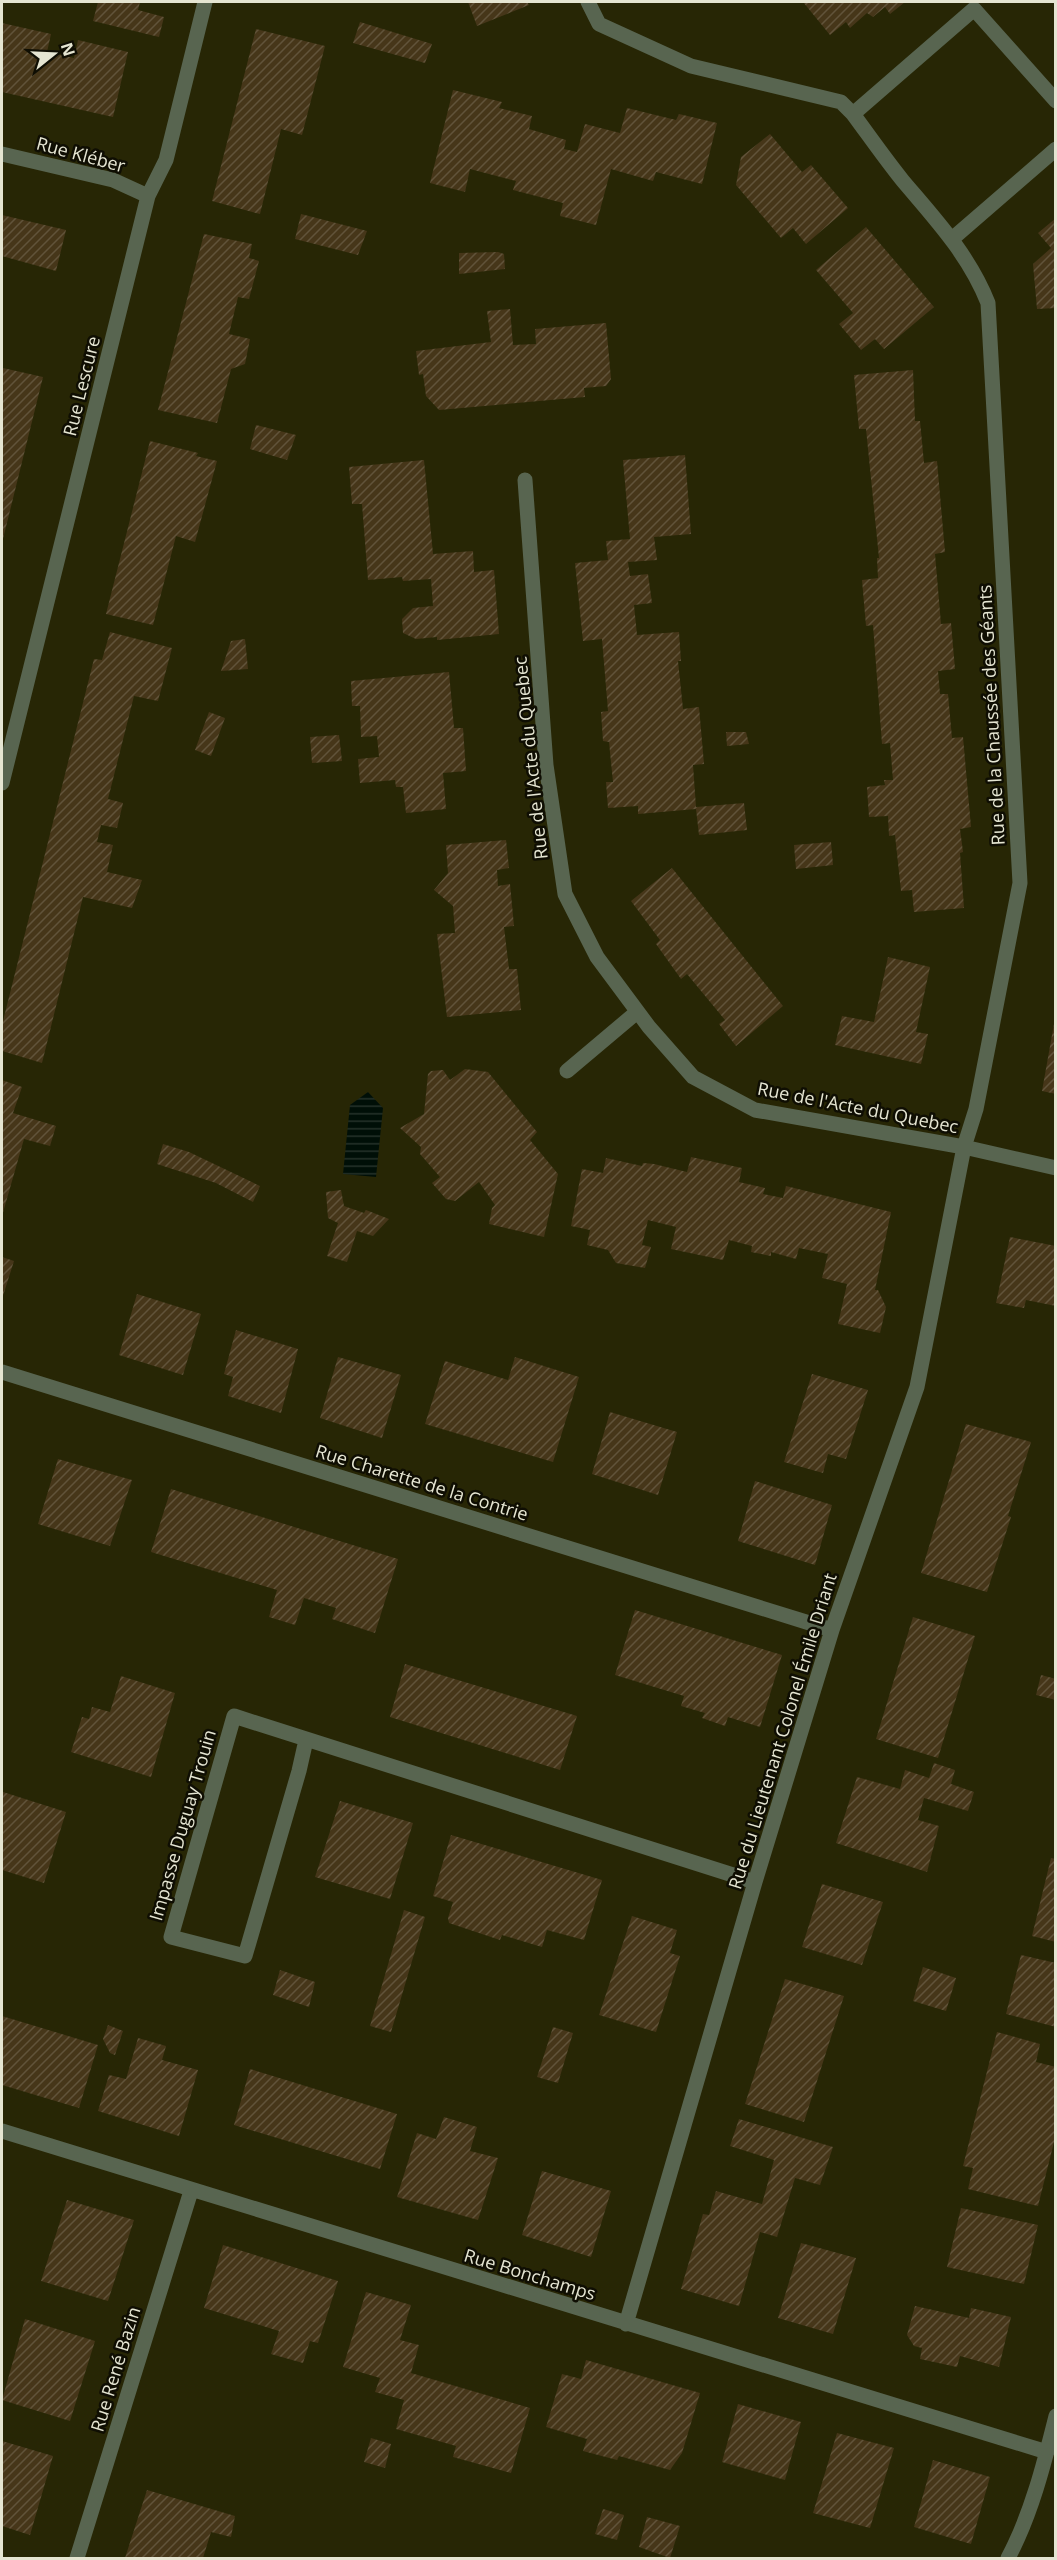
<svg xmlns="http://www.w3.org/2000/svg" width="1057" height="2560" font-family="'Open Sans',sans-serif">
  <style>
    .water { fill: url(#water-rules) }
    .building { fill: url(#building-hatch) }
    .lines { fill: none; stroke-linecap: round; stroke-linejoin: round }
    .minor { stroke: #586550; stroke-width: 15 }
    .labels { text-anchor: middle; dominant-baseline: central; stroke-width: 5; stroke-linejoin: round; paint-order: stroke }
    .street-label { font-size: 18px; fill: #e5e5d2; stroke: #0f0e03 }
  </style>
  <defs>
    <pattern id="water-rules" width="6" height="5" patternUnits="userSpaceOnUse" patternTransform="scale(1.5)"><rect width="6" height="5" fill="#000f07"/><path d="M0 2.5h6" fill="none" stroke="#25322a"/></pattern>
    <pattern id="building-hatch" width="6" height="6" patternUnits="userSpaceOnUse" patternTransform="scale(1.5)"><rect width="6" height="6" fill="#463619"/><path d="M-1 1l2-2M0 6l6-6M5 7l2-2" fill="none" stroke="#61533a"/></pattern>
  </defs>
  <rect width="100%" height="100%" fill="#272605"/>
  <path class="water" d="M368,1092L383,1108L376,1177L343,1174L350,1105Z"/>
  <path class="building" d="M98,2H140L138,10L164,17L159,37L93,21Z
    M468,2H527L529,5L477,26Z
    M803,2H905L890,14L885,7L873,17L867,13L850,28L846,22L830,35Z
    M360,22L432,44L425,63L353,43Z
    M2,23L51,34L47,52L74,58L78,40L128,52L113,117L2,92Z
    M256,29L325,46L302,135L281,129L260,214L212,201Z
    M453,90L502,102L499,108L532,116L529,129L566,140L564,149L577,152L585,124L620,133L627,108L676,120L679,114L717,123L702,184L656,172L653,181L611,169L596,225L560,216L563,203L513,190L516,181L470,169L465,192L430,183Z
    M770,134L802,172L811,165L848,208L806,244L793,228L781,238L736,185L741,157Z
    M301,214L367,231L358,255L295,239Z
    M2,215L66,230L56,271L2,256Z
    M1056,218V308L1037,309L1033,264L1051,248L1038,233Z
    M866,227L934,307L884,349L875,339L861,350L839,324L853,313L816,270Z
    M204,234L252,244L249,258L259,261L249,299L238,297L229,334L250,339L245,364L231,369L217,423L158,410Z
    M498,252L504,254L505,269L459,274V253Z
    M510,309L513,345L536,344L535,329L606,323L611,379L606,386L584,388L585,397L439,410L426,396L423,374L419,375L416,351L491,342L487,311Z
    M3,368L43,377L2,543V373Z
    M913,370L915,421H920L924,463L937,461L945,552L935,554L941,624L951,623L955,669L938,671L940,694H948L952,738L963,737L971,827L960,829L963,852L960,853L964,908L914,912L912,890L901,891L895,835L889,836L888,816L869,817L867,787L885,785L884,780H893L890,743L882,744L873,625L866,626L862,580L878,578L877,558H879L866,429H859L854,375Z
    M256,425L296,435L287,460L250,449Z
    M150,441L198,453L196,456L217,461L195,542L176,536L153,625L106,614Z
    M685,455L691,534L654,537L657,560L628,562L630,576L648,574L652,603L634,605L637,635L679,632L681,661H678L683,709L699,707L704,764L693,765L696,807L744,803L747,830L699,835L696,809L638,814V806L608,808L606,782H613L609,742L603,741L601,712L608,711L602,639L583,641L575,563L608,560L606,541L630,539L623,460Z
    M424,460L433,554L473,551L474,572L494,570L499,634L437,640V637L416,639L403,633L402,619L413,608L433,606L431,579L403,581L402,577L368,580L362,504H352L349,467Z
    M110,632L172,648L158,701L134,696L108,799L123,803L117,828L101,825L97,842L113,845L107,872L142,880L132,908L83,897L42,1063L2,1051V1025L94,659L102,660Z
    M245,639L248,669L221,671L231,641Z
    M449,672L454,728H463L466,771L443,773L446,809L406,813L403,787H396L395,780L360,783L358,759L379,757L377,736L361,737L360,706H352L351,681Z
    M209,712L225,718L211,756L195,750Z
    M726,732H746L749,744L727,746Z
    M339,735L342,761L312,763L310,737Z
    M506,840L509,868L497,870L498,886L510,884L514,926L504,927L509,969H517L521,1010L447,1017L437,934L455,933L453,906L434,890L448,873L446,845Z
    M831,842L833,865L796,869L794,845Z
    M672,868L783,1006L736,1046L719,1024L725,1020L687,974L681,979L656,944L660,940L631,901Z
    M888,957L930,967L916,1032L928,1034L921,1064L835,1045L842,1016L874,1022Z
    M1054,1024L1056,1025V1094L1042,1091Z
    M465,1069L488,1072L537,1132L530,1140L558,1174L544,1237L489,1224L492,1208L495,1205L479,1182L455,1201L446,1199L432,1183L440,1177L420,1154L421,1147L400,1128L424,1114L428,1074L431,1071L443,1070L450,1080Z
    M2,1080L22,1087L13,1113L56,1126L50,1146L24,1139L2,1216Z
    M163,1144L189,1152L260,1186L253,1202L216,1183L157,1164Z
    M691,1157L742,1168L739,1182L765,1188L763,1194L783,1198L786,1186L891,1212L875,1290H878L886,1307L880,1333L838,1324L847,1284L822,1278L828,1254L799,1248L796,1259L771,1252V1256L751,1252L752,1246L729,1240L723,1260L671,1249L676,1227L648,1220L642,1245L651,1247L645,1268L616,1263L608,1250L587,1245L590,1230L571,1226L582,1169L603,1173L606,1158L642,1166L643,1163L654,1164L687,1172Z
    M341,1190L344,1206L364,1213L366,1210L389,1219L373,1236L357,1231L347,1262L327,1256L338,1223L328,1218L326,1192Z
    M1010,1237L1056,1246V1306L1026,1300L1024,1308L996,1303Z
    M2,1257L14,1261L2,1299Z
    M137,1294L201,1314L183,1375L119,1355Z
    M236,1330L298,1349L281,1413L228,1396L233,1377L224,1374Z
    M338,1357L401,1375L382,1438L320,1418Z
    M515,1357L579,1377L553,1462L425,1424L445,1361L508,1380Z
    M812,1374L868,1390L846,1459L828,1454L823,1473L784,1462Z
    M610,1412L677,1432L658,1495L592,1474Z
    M966,1424L1031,1442L1008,1516L1011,1517L987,1592L921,1573Z
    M58,1459L132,1480L110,1546L38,1524Z
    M755,1481L832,1505L815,1565L738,1541Z
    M171,1489L398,1559L375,1633L332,1619L336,1608L304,1598L295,1625L269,1617L277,1590L151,1552Z
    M635,1610L782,1655L760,1727L728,1717L725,1726L702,1718L705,1713L681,1706L684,1696L615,1675Z
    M913,1617L975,1636L938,1758L876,1739Z
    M405,1664L577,1716L560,1770L390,1717Z
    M1041,1675L1056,1679V1700L1036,1695Z
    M121,1676L175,1693L151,1777L71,1752L82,1717L89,1719L92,1707L110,1712Z
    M934,1763L955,1770L951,1784L974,1792L968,1811L924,1798L918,1820L939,1826L927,1872L836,1843L857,1777L900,1789L905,1770L929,1778Z
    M3,1792L66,1812L44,1883L2,1870Z
    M340,1801L413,1823L390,1899L315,1877Z
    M451,1835L602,1880L584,1940L547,1930L542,1947L502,1935L500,1940L449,1923L448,1918L453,1902L433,1896Z
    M1051,1858L1056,1859V1942L1032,1936Z
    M822,1884L883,1902L862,1965L802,1947Z
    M404,1910L425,1917L391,2032L370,2026Z
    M632,1916L677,1930L670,1953L680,1956L656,2032L599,2015Z
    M1021,1955L1056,1963V2027L1006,2014Z
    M923,1967L956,1978L946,2011L913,2001Z
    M280,1970L315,1982L309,2007L273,1995Z
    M785,1979L844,1996L804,2122L745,2104Z
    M2,2016L98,2045L79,2108L2,2085Z
    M108,2025L123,2031L115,2055L110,2053L103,2039Z
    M553,2027L573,2033L558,2083L537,2077Z
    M997,2032L1040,2044L1036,2062L1056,2067V2134L1038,2206L968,2189L973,2168L963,2166Z
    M138,2038L166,2046L162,2060L198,2070L179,2136L98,2111L109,2075L126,2079Z
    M250,2069L397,2114L380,2169L234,2125Z
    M444,2117L477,2127L470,2151L498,2158L478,2220L397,2197L417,2133L436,2139Z
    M739,2119L833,2147L820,2185L795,2178L777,2237L760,2232L739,2306L681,2289L703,2214L709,2215L716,2191L762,2204L774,2160L730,2146Z
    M542,2171L611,2191L591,2257L522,2235Z
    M67,2200L134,2220L108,2301L41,2281Z
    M961,2208L1038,2225L1024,2284L947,2267Z
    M801,2243L856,2258L833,2334L778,2318Z
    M223,2245L338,2281L318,2343L310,2341L303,2363L271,2354L279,2331L204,2308Z
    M366,2292L411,2305L400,2340L419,2345L411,2373L530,2408L511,2473L453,2457L456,2446L396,2429L404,2400L375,2392L380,2378L343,2367Z
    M915,2306L969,2318L971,2308L1011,2317L999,2367L960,2356L957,2367L920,2359L922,2348L914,2346L907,2335Z
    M25,2319L95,2341L70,2421L2,2400Z
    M586,2360L700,2393L682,2453L670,2470L619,2456L617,2460L583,2451L587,2439L546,2427L562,2374L581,2379Z
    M738,2404L801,2422L785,2480L722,2462Z
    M837,2433L894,2448L870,2528L813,2513Z
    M371,2438L391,2444L385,2468L364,2462Z
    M2,2441L53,2456L30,2535L2,2526Z
    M933,2460L990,2477L971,2544L914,2527Z
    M147,2490L235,2516L231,2537L211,2532L203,2558H125Z
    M603,2509L624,2515L617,2540L595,2534Z
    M647,2517L680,2526L670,2558L639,2547Z"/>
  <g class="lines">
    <path class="minor" d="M588,2L599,24L691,66L841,102L853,114
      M2,154L113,180L148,196
      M952,239L1056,149
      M525,480L546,765L565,894L597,957L649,1027L693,1077L755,1110L964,1147L1056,1168
      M2,783L148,196L166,160L205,2
      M567,1071L637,1012
      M2,1372L832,1630
      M306,1740L299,1771L245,1956L171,1937L234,1716L755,1882
      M2,2131L1047,2452
      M626,2324L755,1882L832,1630L917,1387L964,1147L976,1109L1020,883L988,303C969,255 936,220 903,181C886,160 870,137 853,114L974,9L1056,101
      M77,2558L191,2191
      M1008,2558C1031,2515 1044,2464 1056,2416"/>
  </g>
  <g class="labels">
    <g class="street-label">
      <text transform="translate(81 154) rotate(15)">Rue Kléber</text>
      <text transform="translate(81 386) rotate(-76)">Rue Lescure</text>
      <text transform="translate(991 715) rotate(-93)">Rue de la Chaussée des Géants</text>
      <text transform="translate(530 758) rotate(-96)">Rue de l'Acte du Quebec</text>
      <text transform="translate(858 1107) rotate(11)">Rue de l'Acte du Quebec</text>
      <text transform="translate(422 1482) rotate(17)">Rue Charette de la Contrie</text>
      <text transform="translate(782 1731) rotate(-73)">Rue du Lieutenant Colonel Émile Driant</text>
      <text transform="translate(182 1825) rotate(-74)">Impasse Duguay Trouin</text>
      <text transform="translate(530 2274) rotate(17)">Rue Bonchamps</text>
      <text transform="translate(115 2369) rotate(-73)">Rue René Bazin</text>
    </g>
  </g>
  <rect width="1057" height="2560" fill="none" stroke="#e5e5d2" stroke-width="6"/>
  <g transform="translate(54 54) rotate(72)" stroke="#0f0e03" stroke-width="4.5" paint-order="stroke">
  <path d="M0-4.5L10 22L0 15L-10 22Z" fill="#e5e5d2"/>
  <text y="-9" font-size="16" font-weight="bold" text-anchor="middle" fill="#e5e5d2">N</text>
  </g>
</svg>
